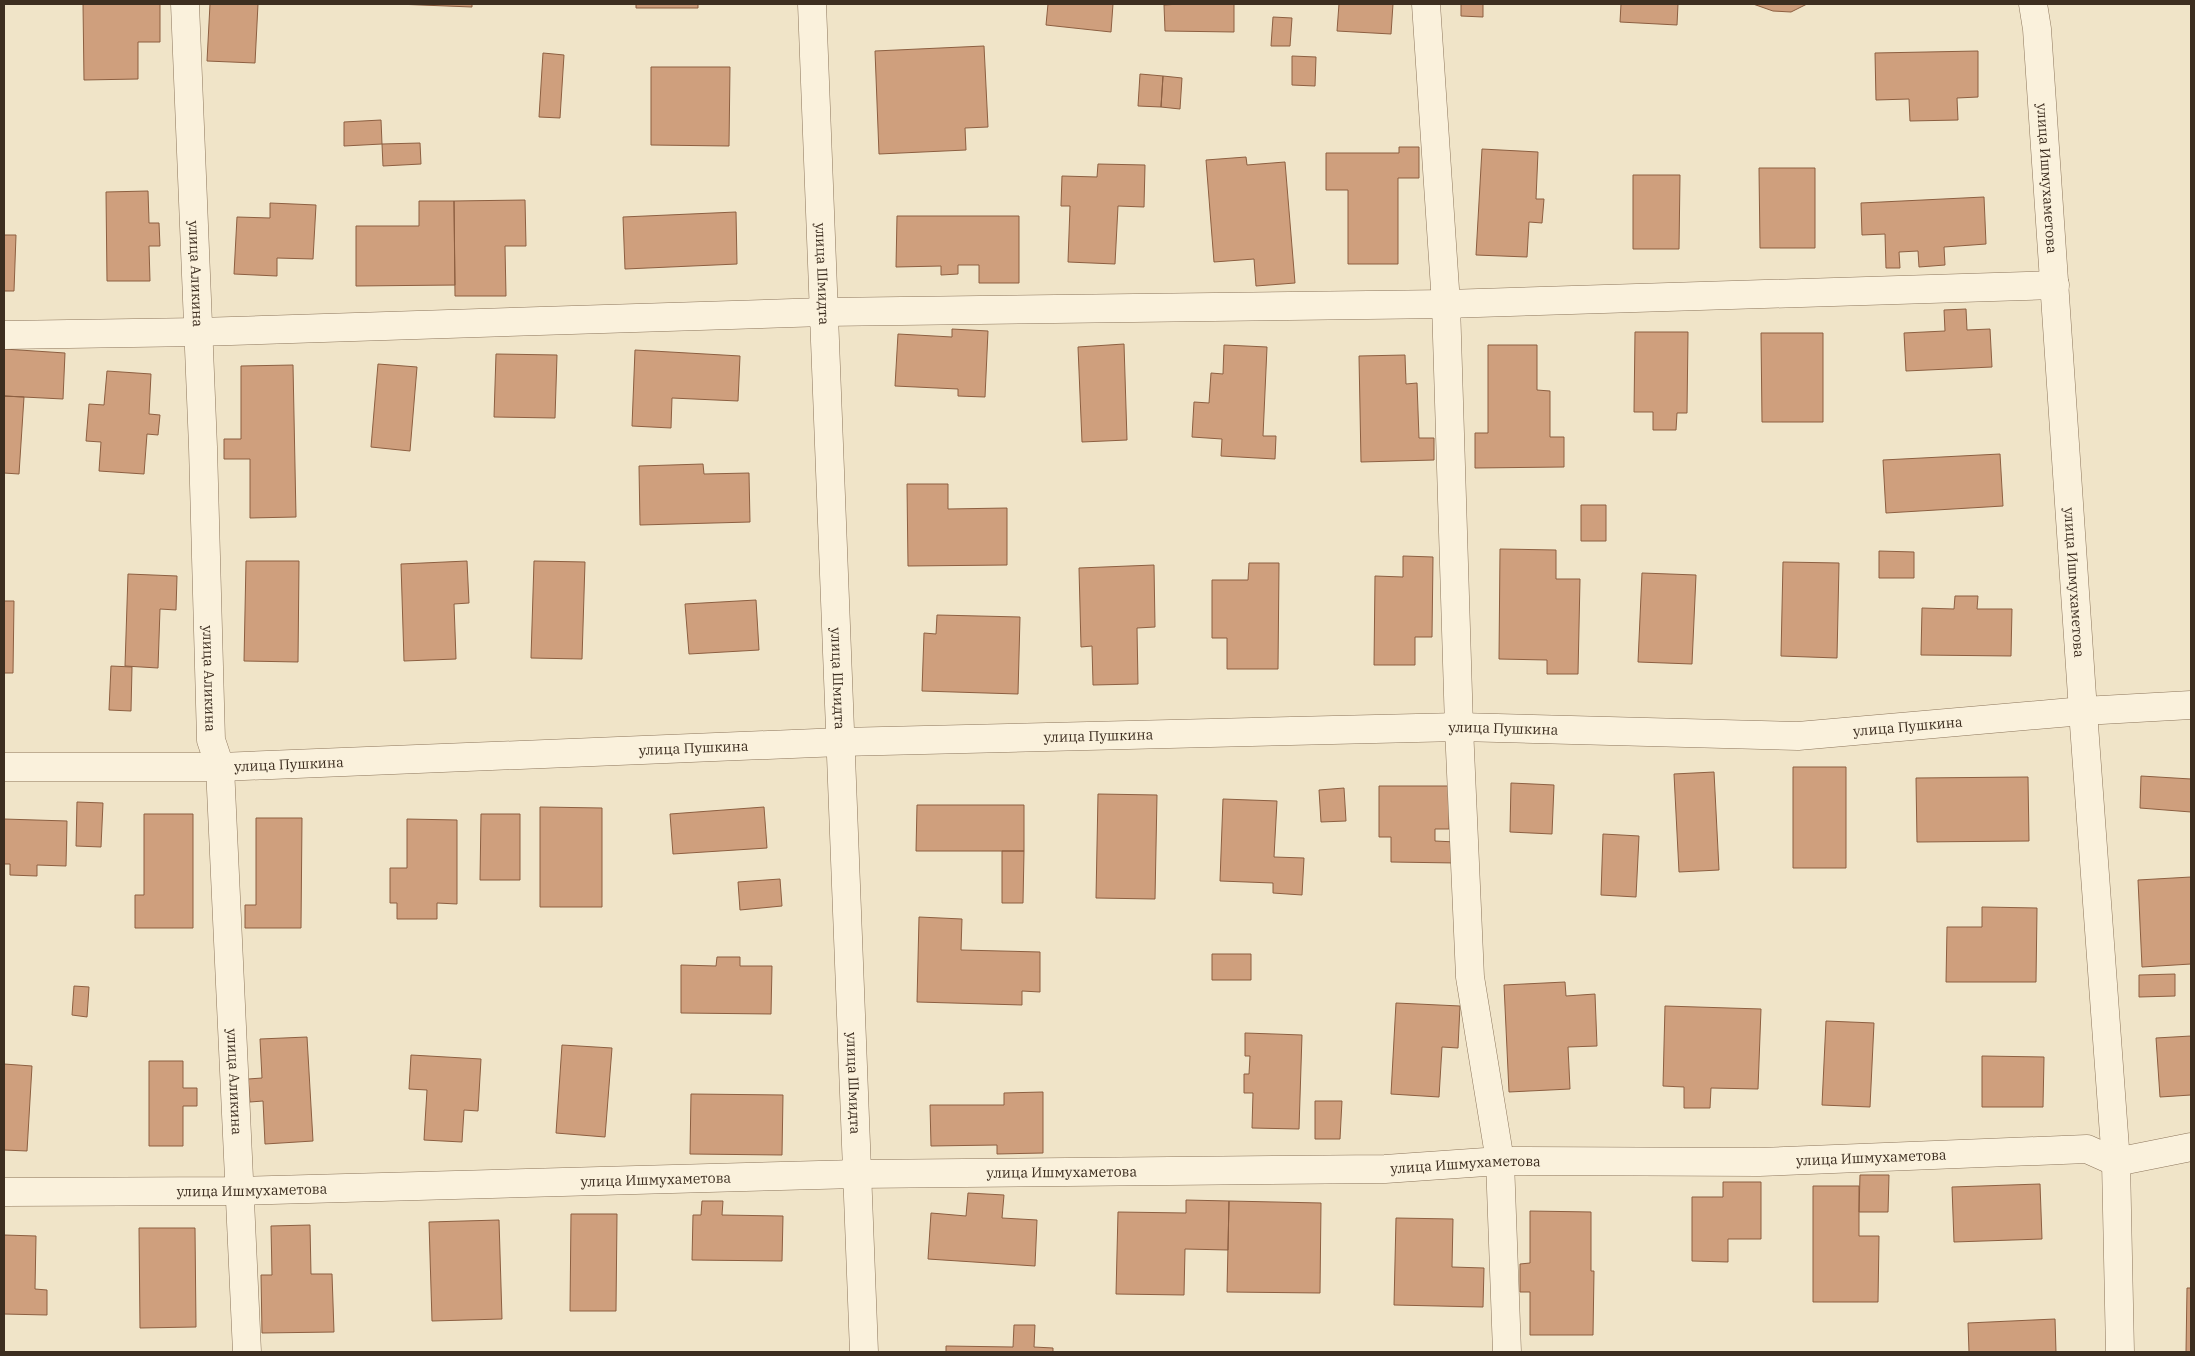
<svg xmlns="http://www.w3.org/2000/svg" width="2195" height="1356" font-family="'IBM Plex Serif',serif">
  <style>
    .building { fill: #cf9f7d; stroke: #8d5f41 }
    .lines { fill: none; stroke-linecap: round; stroke-linejoin: round }
    .street-casing { stroke: #8d765c; stroke-width: 29 }
    .street { stroke: #faf1dc; stroke-width: 28 }
    .labels { text-anchor: middle; dominant-baseline: central; stroke-width: 4.5; stroke-linejoin: round; paint-order: stroke }
    .street-label { font-size: 14px; fill: #3d2e20; stroke: #f7eed8 }
  </style>
  <rect width="100%" height="100%" fill="#f0e4c8"/>
  <path class="building" d="M83,4H160V42H138V79L84,80Z
    M210,4H258L255,63L207,61Z
    M396,4H472V7Z
    M636,4H698V8H636Z
    M1048,4H1113L1111,32L1046,25Z
    M1180,4H1234V32L1165,31L1164,5Z
    M1339,4H1393L1391,34L1337,31Z
    M1461,4H1483V17L1461,16Z
    M1621,4H1678L1677,25L1620,22Z
    M1753,4H1807L1791,12L1773,11Z
    M1273,17L1292,18L1290,46H1271Z
    M984,46L988,127L965,128L966,150L879,154L875,51Z
    M1978,51V97L1957,98L1958,120L1910,121L1909,99L1876,100L1875,53Z
    M543,53L564,55L560,118L539,117Z
    M1292,56L1316,57L1315,86L1292,85Z
    M651,67H730L729,146L651,145Z
    M1140,74L1163,76L1161,107L1138,106Z
    M1163,76L1182,78L1180,109L1161,107Z
    M381,120L382,144L344,146V122Z
    M420,143L421,164L383,166L382,144Z
    M1399,147H1419V178H1398V264H1348V190H1326V153H1399Z
    M1482,149L1538,152L1536,199H1544L1542,223L1529,222L1527,257L1476,255Z
    M1246,157L1247,165L1285,162L1295,283L1256,286L1254,259L1214,262L1206,160Z
    M1098,164L1145,165L1144,207L1118,206L1115,264L1068,262L1070,206H1061L1062,176L1097,177Z
    M1759,168H1815V248H1760Z
    M1633,175H1680L1679,249H1633Z
    M148,191L149,223H159L160,246H149L150,281H107L106,192Z
    M1984,197L1986,244L1944,247L1945,265L1919,267L1918,251L1899,252L1900,268H1886L1885,234L1862,235L1861,203Z
    M525,200L526,246H505L506,296H455L454,201Z
    M419,201H454L455,285L356,286V226H419Z
    M270,203L316,205L313,259L277,258V276L234,274L237,217L270,218Z
    M736,212L737,264L625,269L623,217Z
    M897,216H1019V283H979V265H958V274L941,275V266L896,267Z
    M4,235H16L14,291H4Z
    M1966,309L1967,330L1990,329L1992,367L1906,371L1904,333L1945,331L1944,310Z
    M952,329L988,331L985,397L958,396V389L895,386L898,334L952,337Z
    M1635,332H1688L1687,413H1677L1676,430H1653V412H1634Z
    M1761,333H1823V422H1762Z
    M1124,344L1127,440L1082,442L1078,347Z
    M1224,345L1267,347L1263,436H1276L1275,459L1221,456L1222,439L1192,437L1194,402L1209,403L1211,373L1223,374Z
    M1488,345H1537V390L1550,391V437H1564V467L1475,468V433H1488Z
    M4,349L65,353L63,399L4,396Z
    M635,350L740,356L738,401L672,398L671,428L632,426Z
    M496,354L557,355L555,418L494,417Z
    M1405,355L1406,384L1417,383L1419,438H1434V460L1361,462L1359,356Z
    M378,364L417,367L410,451L371,447Z
    M293,365L296,517L250,518V459H224V439H241V366Z
    M107,371L151,374L149,414L160,415L158,435L147,434L144,474L99,471L101,442L86,441L89,404L104,405Z
    M4,396L24,397L19,474L4,473Z
    M2000,454L2003,506L1886,513L1883,460Z
    M703,464L704,474L749,473L750,522L640,525L639,466Z
    M907,484H948V509L1007,508V565L908,566Z
    M1581,505H1606V541H1581Z
    M1500,549L1556,550V579H1580L1578,674H1547V660L1499,659Z
    M1879,551L1914,552V578H1879Z
    M1403,556L1433,557L1432,637H1415V665H1374L1375,576L1403,577Z
    M246,561H299L298,662L244,661Z
    M467,561L469,603L454,604L456,659L404,661L401,564Z
    M534,561L585,562L582,659L531,658Z
    M1783,562L1839,563L1837,658L1781,656Z
    M1249,563H1279L1278,669H1227V638H1212V580H1248Z
    M1154,565L1155,627L1137,628L1138,684L1093,685L1092,646L1081,647L1079,568Z
    M1642,573L1696,575L1692,664L1638,662Z
    M128,574L177,576L176,610L160,609L158,668L125,666Z
    M1955,596H1978L1977,609H2012L2011,656L1921,655L1922,608L1954,609Z
    M756,600L759,650L689,654L685,604Z
    M4,601H14L13,673H4Z
    M937,615L1020,617L1018,694L922,691L924,633L936,634Z
    M111,666L132,667L131,711L109,710Z
    M1793,767H1846V868H1793Z
    M1714,772L1719,870L1679,872L1674,774Z
    M2141,776L2191,779V812L2140,808Z
    M2028,777L2029,841L1917,842L1916,778Z
    M1511,783L1554,785L1552,834L1510,832Z
    M1379,786H1450L1449,829H1435V841L1456,842V863L1391,862V837H1379Z
    M1344,788L1346,821L1321,822L1319,790Z
    M1098,794L1157,795L1155,899L1096,898Z
    M1223,799L1277,801L1274,857L1304,858L1302,895L1273,893V883L1220,881Z
    M77,802L103,803L101,847L76,846Z
    M917,805H1024V851H916Z
    M540,807L602,808V907H540Z
    M764,807L767,848L673,854L670,814Z
    M144,814H193V928H135V895H144Z
    M481,814H520V880H480Z
    M256,818H302L301,928H245V905H256Z
    M4,819L67,821L66,866L37,865V876L10,875V864H4Z
    M407,819L457,820V904L437,903V919H397V903H390V868H407Z
    M1603,834L1639,836L1636,897L1601,895Z
    M1002,851H1024L1023,903H1002Z
    M2191,877V964L2142,967L2138,880Z
    M780,879L782,906L740,910L738,882Z
    M1982,907L2037,908L2036,982H1946L1947,927H1982Z
    M919,917L962,919L961,950L1040,952V992L1022,991V1005L917,1002Z
    M1212,954H1251V980H1212Z
    M717,957H740V966H772L771,1014L681,1013V965L716,966Z
    M2175,974V996L2139,997V975Z
    M1565,982L1566,996L1595,994L1597,1046L1568,1047L1570,1089L1509,1092L1504,985Z
    M74,986L89,987L87,1017L72,1015Z
    M1396,1003L1460,1006L1458,1048L1442,1047L1439,1097L1391,1094Z
    M1665,1006L1761,1009L1758,1089L1711,1088L1710,1108H1684V1087L1663,1086Z
    M1826,1021L1874,1023L1870,1107L1822,1105Z
    M1245,1033L1302,1035L1299,1129L1252,1128L1253,1093H1244V1074H1249L1250,1056H1245Z
    M2191,1036V1095L2160,1097L2156,1038Z
    M307,1037L313,1141L265,1144L263,1101L250,1102L248,1079L262,1078L260,1039Z
    M562,1045L612,1048L605,1137L556,1133Z
    M411,1055L481,1059L478,1111L464,1110L462,1142L424,1140L427,1090L409,1089Z
    M1982,1056L2044,1057L2043,1107H1982Z
    M149,1061H183V1088H197V1106H183V1146H149Z
    M4,1064L32,1066L27,1151L4,1150Z
    M1043,1092V1153L997,1154V1145L931,1146L930,1105H1004V1093Z
    M691,1094L783,1095L782,1155L690,1154Z
    M1315,1101H1342L1340,1139H1315Z
    M1860,1175H1889L1888,1212H1859Z
    M1723,1182H1761V1239H1728V1262L1692,1261V1197H1723Z
    M2040,1184L2042,1239L1954,1242L1952,1187Z
    M1813,1186H1859V1236H1879L1878,1302H1813Z
    M968,1193L1004,1195L1002,1218L1037,1220L1035,1266L928,1259L931,1213L966,1216Z
    M1186,1200L1229,1201L1228,1250L1185,1249L1184,1295L1116,1294L1118,1212L1186,1213Z
    M702,1201H723L722,1215L783,1216L782,1261L692,1260L693,1215H701Z
    M1229,1201L1321,1203L1320,1293L1227,1292Z
    M1530,1211L1591,1212V1271H1594L1593,1335H1530V1292H1520V1264L1530,1263Z
    M571,1214H617L616,1311H570Z
    M1396,1218L1453,1219L1452,1267L1484,1268L1483,1307L1394,1305Z
    M499,1220L502,1319L432,1321L429,1222Z
    M310,1225L311,1274H332L334,1332L262,1333L261,1275H272L271,1226Z
    M139,1228H195L196,1327L140,1328Z
    M4,1235L36,1236L35,1289L47,1290V1315L4,1314Z
    M2187,1288H2191V1352H2186Z
    M2055,1319L2056,1352H1969L1968,1323Z
    M1014,1325H1035L1034,1347L1053,1348V1352H946V1346L1013,1347Z"/>
  <g class="lines">
    <g class="street-casing">
      <g id="street">
        <path id="s1" d="M185,4L203,447L211,740L220,767L247,1352"/>
        <path id="s2" d="M812,4L864,1352"/>
        <path d="M1426,4L1446,304L1459,727L1470,977L1500,1161L1507,1352"/>
        <path id="s3" d="M2033,4L2037,29L2083,711L2116,1162L2120,1352"/>
        <path d="M4,335L198,332L824,312L1446,304L2055,285"/>
        <path id="s4" d="M4,767H220L841,742L1459,727L1798,736L2083,711L2191,705"/>
        <path id="s5" d="M4,1192L239,1191L857,1174L1385,1169L1500,1161L1759,1162L2087,1149L2116,1162L2191,1147"/>
      </g>
    </g>
    <use href="#street" class="street"/>
  </g>
  <g class="labels">
    <g class="street-label">
      <text stroke="none"><textPath href="#s3" startOffset="175">улица Ишмухаметова</textPath></text>
      <text stroke="none"><textPath href="#s2" startOffset="270">улица Шмидта</textPath></text>
      <text stroke="none"><textPath href="#s1" startOffset="270">улица Аликина</textPath></text>
      <text stroke="none"><textPath href="#s3" startOffset="580">улица Ишмухаметова</textPath></text>
      <text stroke="none"><textPath href="#s2" startOffset="675">улица Шмидта</textPath></text>
      <text stroke="none"><textPath href="#s1" startOffset="675">улица Аликина</textPath></text>
      <text stroke="none"><textPath href="#s4" startOffset="1905">улица Пушкина</textPath></text>
      <text stroke="none"><textPath href="#s4" startOffset="1500">улица Пушкина</textPath></text>
      <text stroke="none"><textPath href="#s4" startOffset="1095">улица Пушкина</textPath></text>
      <text stroke="none"><textPath href="#s4" startOffset="690">улица Пушкина</textPath></text>
      <text stroke="none"><textPath href="#s4" startOffset="285">улица Пушкина</textPath></text>
      <text stroke="none"><textPath href="#s1" startOffset="1080">улица Аликина</textPath></text>
      <text stroke="none"><textPath href="#s2" startOffset="1080">улица Шмидта</textPath></text>
      <text stroke="none"><textPath href="#s5" startOffset="1868">улица Ишмухаметова</textPath></text>
      <text stroke="none"><textPath href="#s5" startOffset="1462">улица Ишмухаметова</textPath></text>
      <text stroke="none"><textPath href="#s5" startOffset="1058">улица Ишмухаметова</textPath></text>
      <text stroke="none"><textPath href="#s5" startOffset="652">улица Ишмухаметова</textPath></text>
      <text stroke="none"><textPath href="#s5" startOffset="248">улица Ишмухаметова</textPath></text>
    </g>
  </g>
  <rect width="2195" height="1356" fill="none" stroke="#3d2e20" stroke-width="10"/>
</svg>
